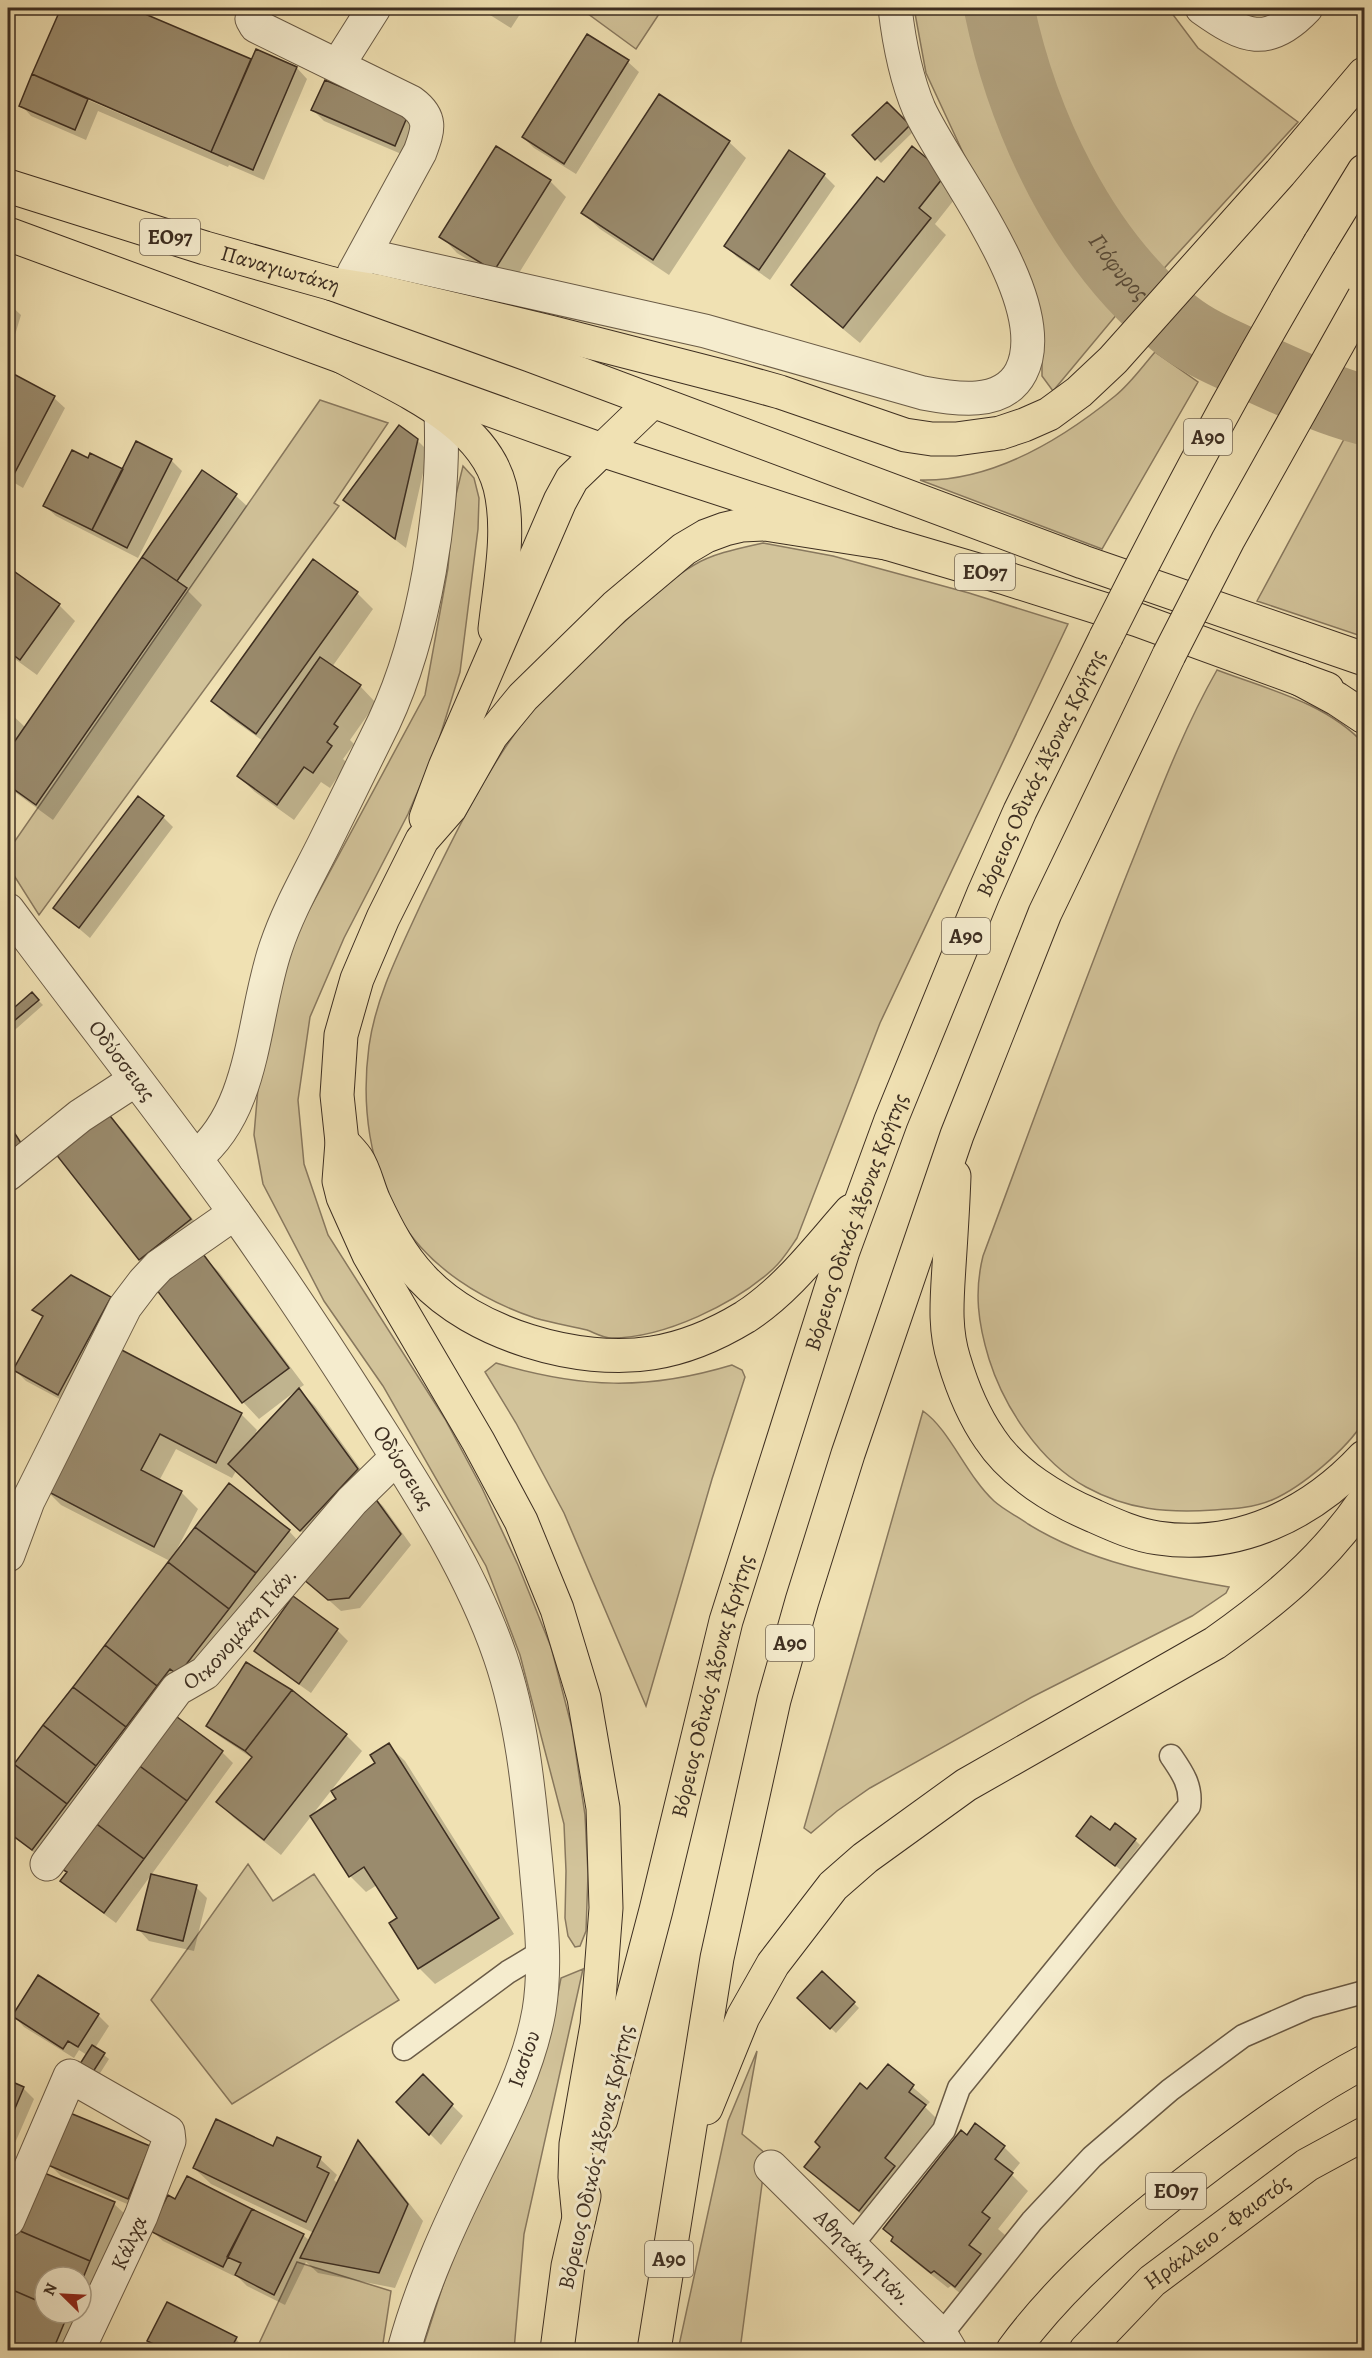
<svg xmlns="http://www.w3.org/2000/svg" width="1372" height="2358" font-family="Alegreya,serif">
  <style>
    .green { fill: #d2c39a; stroke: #88785e; stroke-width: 1.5 }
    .shadow { fill: #0003; fill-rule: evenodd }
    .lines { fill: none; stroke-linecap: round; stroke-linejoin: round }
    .river { stroke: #b3a481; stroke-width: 70 }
    .building { fill: #9a8b6d; stroke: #3d2e21; stroke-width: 1.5 }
    .lane-casing { stroke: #6a5b46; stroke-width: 25 }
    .street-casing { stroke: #6a5b46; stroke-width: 35 }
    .primary-casing { stroke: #3d2e21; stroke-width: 35 }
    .highway-casing { stroke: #3d2e21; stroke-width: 35 }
    .lane { stroke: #f5ecce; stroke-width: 22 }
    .street { stroke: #f5ecce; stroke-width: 33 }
    .primary { stroke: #f0e1b3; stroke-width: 33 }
    .highway { stroke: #f0e1b3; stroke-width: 33 }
    .highway-bridge-casing { stroke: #3d2e21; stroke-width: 35; stroke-linecap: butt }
    .highway-bridge { stroke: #f0e1b3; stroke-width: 33 }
    .labels { text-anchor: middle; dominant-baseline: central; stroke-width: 6; stroke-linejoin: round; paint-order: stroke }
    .shield { fill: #f5ecce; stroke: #746755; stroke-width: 1.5 }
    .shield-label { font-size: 21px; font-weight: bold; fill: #3d2e21 }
    .street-label { font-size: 22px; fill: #3d2e21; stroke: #f5ecce }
    .water-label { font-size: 24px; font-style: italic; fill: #5a4c39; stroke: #f5ecce }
  </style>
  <rect width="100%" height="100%" fill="#f0e1b3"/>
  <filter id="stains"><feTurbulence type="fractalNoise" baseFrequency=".00333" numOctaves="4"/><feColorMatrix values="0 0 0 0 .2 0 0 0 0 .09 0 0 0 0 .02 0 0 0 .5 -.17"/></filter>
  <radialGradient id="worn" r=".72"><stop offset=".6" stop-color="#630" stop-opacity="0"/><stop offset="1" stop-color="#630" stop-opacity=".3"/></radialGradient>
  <path class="green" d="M580,8H663L636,49Z
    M914,8H977L978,21L1010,122L1075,252L1118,313L1053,391L1042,376V321L1012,243L965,157L926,73Z
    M1019,8H1168L1198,48L1298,122L1157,276L1103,211L1040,85Z
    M1155,352L1198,382L1102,549L920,480C991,482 1061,440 1115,396C1130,384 1142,367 1155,352Z
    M320,400L388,423L334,503L339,506L39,915L8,866V851Z
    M1364,402V637L1257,601Z
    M463,466L474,478L479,498L478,529L460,672L436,749L408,814L344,938L310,1017L298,1100L304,1164L328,1235L445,1419L482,1488L518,1565L551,1647L572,1728L585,1815L588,1874L586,1931L580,1946L575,1947L568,1936L565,1918L566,1871L564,1824L520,1655L486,1566L383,1386L324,1301L263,1184L254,1135L261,1053L293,940L425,695L448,568L453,507Z
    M763,543L833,556L969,593L1068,624L880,1023L797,1238C790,1248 783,1260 773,1269C735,1304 664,1338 612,1338C603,1338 595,1333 587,1330C570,1326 552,1323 535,1318C482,1300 429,1268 400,1219C369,1167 361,1106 369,1046C376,996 400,950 421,904C454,835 488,765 536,705C561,674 593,649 623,623C645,603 668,580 694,565C714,553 741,548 763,543Z
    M1217,670C1267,689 1327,703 1364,744V1421C1347,1449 1302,1487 1272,1500C1253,1508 1233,1509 1214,1510C1166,1513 1128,1510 1086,1487C1040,1462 1004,1407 989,1359C978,1323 974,1292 983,1256C1031,1127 1078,997 1129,869C1156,802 1181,733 1217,670Z
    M496,1363C581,1388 646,1391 732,1365L742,1370L745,1377L712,1479L646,1706L564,1513L516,1423L485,1372Z
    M923,1411C950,1430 966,1475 994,1501C1004,1510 1017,1516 1028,1524C1090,1562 1158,1575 1229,1587L1226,1593L1192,1616L1032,1697L870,1788L837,1811L811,1833L804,1828Z
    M248,1864L273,1901L314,1874L399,2000L232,2104L151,2000Z
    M583,1969L524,2234L514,2350H422L455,2248L549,2038L561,1978Z
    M757,2051L742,2134L766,2154L740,2350H678L728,2121Z
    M297,2262L391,2291L382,2350H256Z"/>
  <path class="shadow" d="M62,8H127L252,62L257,51L297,68L307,79L264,180L229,165L228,167L98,111L86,140L31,116L21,105ZM51,81L219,154L218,156L51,84Z
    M479,8H524L511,28Z
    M1258,8H1295L1280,26Z
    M628,62L639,72L576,174L534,148L523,137Z
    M660,96L729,142L746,158L669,275L600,229L583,213Z
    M887,104L914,131L881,163L854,135Z
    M313,110L407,117L418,128L406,156L324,121Z
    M824,175L835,186L770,280L737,257L726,246Z
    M945,175L961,191L935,224L946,235L860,343L809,301L793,285L884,184Z
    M550,181L566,197L511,286L457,253L441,236Z
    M8,303L21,315L8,358Z
    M8,373L54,398L65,408L23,488L8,479Z
    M417,440L428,451L406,548L356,510L345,500Z
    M89,460L123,471L171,460L182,471L138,558L56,516L45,506Z
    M203,472L236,496L247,506L188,591L202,605L53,820L8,787V711L26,728Z
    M8,568L59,605L75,621L37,675L8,654Z
    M357,593L373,609L332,667L360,686L376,703L350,740L354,744L343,759L347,763L330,788L321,782L294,820L255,792L238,776L263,741L229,717L213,701Z
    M163,817L173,827L90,938L55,908Z
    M32,994L43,1005L8,1036V1015Z
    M107,1114L123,1130L206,1236L157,1275L141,1259L57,1153Z
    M8,1120L15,1130L8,1164Z
    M203,1256L219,1272L304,1385L298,1389L315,1406L373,1486L317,1546L236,1471L232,1478L176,1449L159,1481L181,1492L198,1509L176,1551L289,1531L299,1542L44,1860L8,1833V1775L170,1561L61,1505L45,1489L117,1349L241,1414L257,1430L253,1438L298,1391L297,1390L259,1419L243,1402L158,1290Z
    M110,1298L121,1309L69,1404L26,1381L15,1370L43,1318L34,1310Z
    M373,1496L383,1506L411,1545L360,1608L341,1611L305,1579Z
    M294,1599L337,1630L348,1641L311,1693L267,1662L256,1651Z
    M208,1726L346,1735L362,1751L281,1855L234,1818L218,1802L252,1758L219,1736Z
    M388,1745L405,1761L514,1934L435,1984L419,1968L399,1919L377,1885L366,1892L350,1876L338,1799L377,1764Z
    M222,1752L233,1763L116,1923L73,1891L62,1881L68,1873L62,1867Z
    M1135,1840L1140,1845L1121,1870L1083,1841Z
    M196,1887L207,1898L194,1951L149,1941L139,1930Z
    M822,1973L859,2008L836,2033L799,1998Z
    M98,2015L109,2026L95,2048L109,2059L97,2078L87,2055L79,2050L74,2058L24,2027L14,2016Z
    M888,2066L930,2102L925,2107L941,2123L876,2226L822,2183L806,2167Z
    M423,2077L463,2116L441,2145L398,2102Z
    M8,2082L23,2088L34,2099L12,2150L8,2149Z
    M278,2139L320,2159L337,2175L334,2180L338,2184L358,2143L374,2158L423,2221L395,2288L318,2273L306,2262L285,2305L247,2286L235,2274L234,2276L163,2241L152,2231L303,2235L310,2241L314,2233L211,2184L194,2168L273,2148Z
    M149,2147L139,2209L61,2176L50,2165Z
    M1004,2147L1020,2163L1011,2174L1028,2191L998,2229L1005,2235L985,2260L996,2271L971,2302L951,2286L948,2288L909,2257L893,2241Z
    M38,2172L114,2204L125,2214L68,2350H8V2246ZM45,2277H81V2313H45Z
    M236,2339L246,2350H159L149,2341Z"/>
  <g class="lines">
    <path class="river" id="s1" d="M999,8C1023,122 1081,249 1175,324C1199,343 1227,354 1255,367C1291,383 1326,400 1364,410"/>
  </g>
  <path class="building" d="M61,8H131L251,59L211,152L32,74Z
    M587,34L629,60L564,164L522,137Z
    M256,49L297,67L253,170L211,152Z
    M32,74L88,99L75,130L19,106Z
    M325,80L408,115L395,146L311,110Z
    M659,94L730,141L653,260L581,213Z
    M887,102L910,125L875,160L852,135Z
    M496,146L551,180L494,271L439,237Z
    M912,146L946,174L919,208L931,218L843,328L791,285L877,177L884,182Z
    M789,150L825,174L759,270L724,246Z
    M8,371L55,396L12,478L8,476Z
    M399,425L418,439L395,539L343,500Z
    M136,441L172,459L127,548L92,530Z
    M72,450L88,458L90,453L123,469L92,530L43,506Z
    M202,470L237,494L177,581L142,557Z
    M142,557L187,588L36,805L8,785V751Z
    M313,559L358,592L256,734L211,701Z
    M8,567L60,604L20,660L8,651Z
    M320,657L361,685L334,724L338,727L327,742L332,746L313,773L304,767L277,805L237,776Z
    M8,709L14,714L8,724Z
    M138,796L164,816L79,928L53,908Z
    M32,992L39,1000L8,1026V1013Z
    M107,1112L191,1219L139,1260L55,1153Z
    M8,1123L23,1146L8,1156Z
    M203,1254L289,1368L242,1403L156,1289Z
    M71,1275L111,1297L58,1395L13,1370L43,1316L32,1310Z
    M116,1347L242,1413L216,1463L160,1434L141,1470L182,1491L154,1547L43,1489Z
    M299,1388L358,1469L300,1531L228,1464Z
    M229,1483L290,1530L256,1573L195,1527Z
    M372,1494L401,1534L349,1598L328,1600L303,1579Z
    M195,1527L256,1573L229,1609L168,1562Z
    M168,1562L229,1609L178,1675L170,1669L157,1686L105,1645Z
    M293,1596L338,1629L299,1684L254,1651Z
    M105,1645L157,1686L126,1727L73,1687Z
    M246,1662L292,1690L245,1751L206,1726Z
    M73,1687L126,1727L96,1766L43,1725Z
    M292,1690L347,1734L264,1840L216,1802L252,1757L245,1751Z
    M173,1714L223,1751L187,1801L137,1764Z
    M43,1725L96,1766L67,1804L14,1764Z
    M389,1743L499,1918L418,1969L389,1923L397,1918L364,1867L349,1877L310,1816L336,1799L331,1791L375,1763L370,1755Z
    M14,1764L67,1804L32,1850L8,1832V1772Z
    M137,1764L187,1801L144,1859L94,1822Z
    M1091,1816L1110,1830L1115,1823L1136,1839L1115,1866L1076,1836Z
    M94,1822L144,1859L104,1913L60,1881L67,1872L60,1868Z
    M151,1874L197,1885L183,1941L137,1930Z
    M822,1971L855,2002L830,2029L797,1998Z
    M38,1975L99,2014L78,2047L68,2041L63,2049L12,2016Z
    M92,2045L105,2053L91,2075L78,2067Z
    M888,2064L914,2085L909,2092L926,2105L885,2158L895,2166L859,2211L804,2167L820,2147L815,2142L860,2083L867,2089Z
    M423,2074L453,2104L429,2135L396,2102Z
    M8,2080L24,2087L8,2125Z
    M70,2113L150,2146L128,2199L48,2165Z
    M216,2119L273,2146L277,2137L321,2157L317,2167L329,2173L306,2222L193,2168Z
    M975,2123L1005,2146L995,2159L1013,2173L982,2212L990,2218L969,2245L981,2254L955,2287L934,2271L931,2273L891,2241L893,2237L883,2229L961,2130L967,2135Z
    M358,2140L408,2204L379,2273L300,2258Z
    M37,2170L115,2202L90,2261L13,2228Z
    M187,2176L252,2209L223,2267L150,2231L168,2195L175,2199Z
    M252,2209L304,2234L274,2295L235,2275L241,2263L227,2257Z
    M13,2228L90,2261L81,2283V2277H45V2304L8,2288V2241Z
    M8,2288L45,2304V2313L68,2314L53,2350H8Z
    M167,2302L237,2337L230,2350H166L147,2341Z"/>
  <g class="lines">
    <g class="lane-casing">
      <path id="lane" d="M404,2049L508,1972L543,1951
        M850,2247L944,2130L959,2088L1189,1806C1192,1786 1182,1772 1171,1756
        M941,2335L1032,2221L1092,2157L1170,2090L1243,2036L1309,2007L1364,1992"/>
    </g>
    <g class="street-casing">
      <g id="street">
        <path d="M257,8L252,19L256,26L411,102C433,118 428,130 420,152L354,273"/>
        <path d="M1202,8C1244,38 1268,48 1306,8"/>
        <path d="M338,65L374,8"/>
        <path d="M365,255L705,331L923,393C955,399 1003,407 1021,372C1056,303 947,171 919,109C905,76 899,42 895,8"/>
        <path id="s2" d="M8,910C82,1010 160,1108 233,1210C280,1276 325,1344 369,1413C418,1490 470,1569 500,1656C523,1723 529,1795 536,1865C540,1913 547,1962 539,2011C529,2067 502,2119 477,2169C448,2228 421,2287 404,2350"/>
        <path d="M195,1158C256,1110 252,1016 276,947C288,911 307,878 324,844C344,804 364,763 384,722C425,634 445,510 441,413"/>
        <path d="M8,1174L80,1116L135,1080"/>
        <path d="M8,1555L28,1501L125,1307L144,1282L159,1266L235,1213"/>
        <path id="s3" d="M47,1864L177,1689L205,1673L352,1501L397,1457"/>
        <path id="s4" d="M771,2167L941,2335L950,2350"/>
        <path d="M8,2220L70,2076L168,2132L169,2141L141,2216L78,2350"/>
      </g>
    </g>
    <g class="primary-casing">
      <g id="primary">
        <path id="s5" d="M8,186L205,248L333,284L530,355L1083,562L1364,659"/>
        <path d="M8,234L343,357L602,450L886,543L1005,578L1138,620L1327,689"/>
        <path d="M602,450L653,401"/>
        <path d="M1013,2350C1068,2275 1142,2216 1216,2160C1263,2125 1312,2089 1364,2062"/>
        <path id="s6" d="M1086,2350L1152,2281L1307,2165L1364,2134"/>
      </g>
    </g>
    <g class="highway-casing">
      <g id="highway">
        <path d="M1320,243L1364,171"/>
        <path d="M333,284L377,291L550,332L737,380L780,392L905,435L932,439H956L1000,433L1024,425L1049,414L1079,392L1113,360L1280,173L1364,74"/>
        <path d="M343,357C399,388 483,420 500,487C511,532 500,583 495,629"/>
        <path d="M1300,679L1337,699L1364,717"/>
        <path d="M426,818L445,767L560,501L572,479L602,450"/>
        <path d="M342,1142C347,1147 353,1153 357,1159C365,1171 368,1188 374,1201C387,1229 401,1256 422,1278C473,1334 579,1365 652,1353C685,1348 717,1334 745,1317C787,1290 818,1248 851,1211"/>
        <path d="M954,1176C953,1206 951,1236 949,1266C947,1299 944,1329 954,1360C962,1387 974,1416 990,1439C1013,1474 1056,1500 1094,1516C1114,1525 1136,1535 1158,1538C1238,1550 1311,1514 1364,1457"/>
        <path d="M706,2108L743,2017L773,1964L833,1886L865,1858L966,1785L1215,1643C1274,1601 1323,1561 1364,1501"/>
        <path id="s7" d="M601,2119L656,1910L726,1621L843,1251L891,1120L983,895L1020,811L1106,637"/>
        <path d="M579,2218L575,2177L576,2144L597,2025L606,1908L603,1808L584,1698L557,1609L521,1521L478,1441L369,1255L343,1197L339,1181L342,1142L337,1095L341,1035L357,979L383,918L422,840L450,808L491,736L523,697L615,607L684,549L706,536L725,529L742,525L765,524L886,543"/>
        <path d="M557,2350L568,2266L584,2196"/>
        <path d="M654,2350L717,1958L774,1700L802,1601L848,1454L957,1135L1045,913L1169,655"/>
      </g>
    </g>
    <use href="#lane" class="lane"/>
    <use href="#street" class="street"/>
    <use href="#primary" class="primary"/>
    <use href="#highway" class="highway"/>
    <g class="highway-bridge-casing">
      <path id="highway-bridge" d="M1106,637C1173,503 1243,372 1320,243
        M1169,655L1228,540L1364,297"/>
    </g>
    <use href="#highway-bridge" class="highway-bridge"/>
  </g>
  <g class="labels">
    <g class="shield">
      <rect x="140" y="219" width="60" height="36" rx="4.5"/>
      <rect x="1184" y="419" width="48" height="36" rx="4.5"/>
      <rect x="955" y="554" width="60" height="36" rx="4.5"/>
      <rect x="942" y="918" width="48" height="36" rx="4.5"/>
      <rect x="766" y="1625" width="48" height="36" rx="4.5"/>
      <rect x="1146" y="2173" width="60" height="36" rx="4.5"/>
      <rect x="645" y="2241" width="48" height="36" rx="4.5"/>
    </g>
    <g class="shield-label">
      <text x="170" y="237">ΕΟ97</text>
      <text x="1208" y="437">Α90</text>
      <text x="985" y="572">ΕΟ97</text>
      <text x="966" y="936">Α90</text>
      <text x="790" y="1643">Α90</text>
      <text x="1176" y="2191">ΕΟ97</text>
      <text x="669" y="2259">Α90</text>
    </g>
    <g class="street-label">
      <text stroke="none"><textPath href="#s5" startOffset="285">Παναγιωτάκη</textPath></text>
      <text stroke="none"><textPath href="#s7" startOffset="1419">Βόρειος Οδικός Άξονας Κρήτης</textPath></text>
      <text stroke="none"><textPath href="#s2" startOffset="189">Οδύσσειας</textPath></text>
      <text stroke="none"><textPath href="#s7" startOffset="933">Βόρειος Οδικός Άξονας Κρήτης</textPath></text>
      <text stroke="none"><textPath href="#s2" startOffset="684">Οδύσσειας</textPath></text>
      <text stroke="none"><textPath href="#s3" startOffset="306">Οικονομάκη Γιάν.</textPath></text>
      <text stroke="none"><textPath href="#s7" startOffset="447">Βόρειος Οδικός Άξονας Κρήτης</textPath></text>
      <text transform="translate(524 2059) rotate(-71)">Ιασίου</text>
      <text transform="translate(596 2157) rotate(-77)">Βόρειος Οδικός Άξονας Κρήτης</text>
      <text stroke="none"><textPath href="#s6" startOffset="177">Ηράκλειο - Φαιστός</textPath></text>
      <text transform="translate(129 2243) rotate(-66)">Κάλχα</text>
      <text stroke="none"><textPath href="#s4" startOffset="129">Αθητάκη Γιάν.</textPath></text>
    </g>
    <g class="water-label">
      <text stroke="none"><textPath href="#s1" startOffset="288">Γιόφυρος</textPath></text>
    </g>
  </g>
  <rect width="1372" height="2358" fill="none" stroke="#f0e1b3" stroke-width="30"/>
  <rect x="9" y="9" width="1354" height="2340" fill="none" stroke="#3d2e21" stroke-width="3"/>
  <rect x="15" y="15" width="1342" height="2328" fill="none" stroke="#3d2e21" stroke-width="1.5"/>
  <g transform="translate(63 2295) rotate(294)"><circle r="28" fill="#f5ecce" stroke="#aba089" stroke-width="1.5"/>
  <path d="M0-4.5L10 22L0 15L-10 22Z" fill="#8f2418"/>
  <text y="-9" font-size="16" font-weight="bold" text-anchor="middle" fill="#3d2e21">N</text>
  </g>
  <rect width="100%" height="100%" filter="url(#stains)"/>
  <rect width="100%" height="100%" fill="url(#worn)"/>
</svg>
